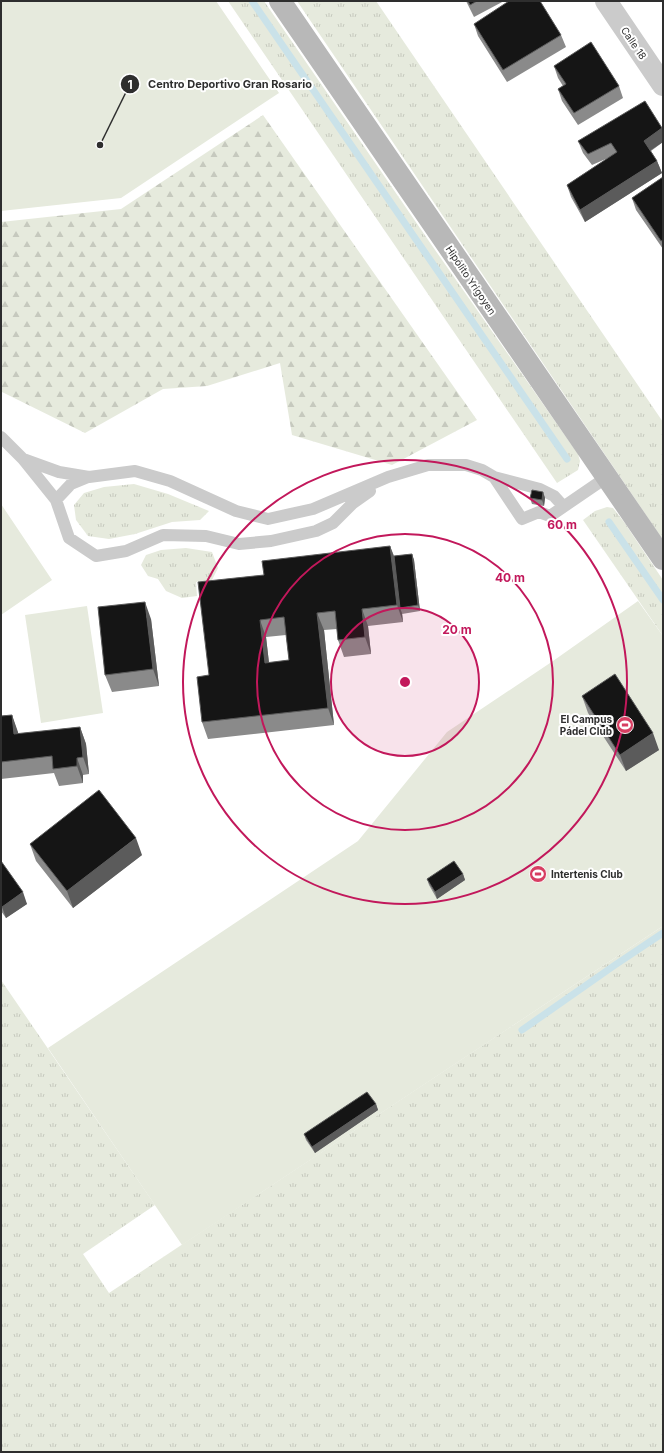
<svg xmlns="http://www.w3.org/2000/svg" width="664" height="1453" font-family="Inter,sans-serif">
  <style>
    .grass { fill: url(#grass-tufts) }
    .forest { fill: url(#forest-firs) }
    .pitch { fill: #e6eadd }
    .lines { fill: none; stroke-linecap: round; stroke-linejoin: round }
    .stream { stroke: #cae2e9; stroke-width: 7 }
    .service { stroke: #cbcbcb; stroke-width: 12 }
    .minor { stroke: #cbcbcb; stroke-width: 22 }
    .secondary { stroke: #b8b8b8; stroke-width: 22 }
    .wall { fill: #8a8a8a; fill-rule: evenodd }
    .shaded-wall { fill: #5b5b5b }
    .building { fill: #151515; stroke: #5b5b5b; fill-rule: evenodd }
    .ring { fill: none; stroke: #c2185b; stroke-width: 2 }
    .labels { text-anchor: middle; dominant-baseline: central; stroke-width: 4; stroke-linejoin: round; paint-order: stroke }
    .street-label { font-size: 10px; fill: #2e2e2e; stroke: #fff }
    .poi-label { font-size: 10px; font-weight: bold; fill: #2e2e2e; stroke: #fff; text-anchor: end }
    .centre { fill: #c2185b; stroke: #fff; stroke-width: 2 }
    .ring-label { font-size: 12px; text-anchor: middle; font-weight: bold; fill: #c2185b; stroke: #fff; stroke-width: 4; stroke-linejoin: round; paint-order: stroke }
    .leader { fill: none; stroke: #2e2e2e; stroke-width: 1.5 }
    .callout-dot { fill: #2e2e2e; stroke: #fff; stroke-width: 1.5 }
    .mark-label { font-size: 12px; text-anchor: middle; font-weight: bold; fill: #fff }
    .callout-label { font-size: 11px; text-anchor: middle; font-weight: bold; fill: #2e2e2e; stroke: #fff; stroke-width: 4; stroke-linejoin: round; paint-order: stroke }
  </style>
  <defs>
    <pattern id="grass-tufts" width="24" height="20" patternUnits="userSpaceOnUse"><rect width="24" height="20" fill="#e6eadd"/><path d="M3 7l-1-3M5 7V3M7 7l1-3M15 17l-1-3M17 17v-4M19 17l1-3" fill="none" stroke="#c6c9be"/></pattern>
    <pattern id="forest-firs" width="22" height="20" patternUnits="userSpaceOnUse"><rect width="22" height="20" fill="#e6eadd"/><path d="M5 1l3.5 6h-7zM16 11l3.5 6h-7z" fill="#c6c9be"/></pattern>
  </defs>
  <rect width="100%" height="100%" fill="#fff"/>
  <path class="grass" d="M228,1H264L433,247L578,454L580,461L578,470L557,483Z
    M297,1H376L663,422V540Z
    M134,484L168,494L209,511L200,520L172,522L135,534L109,539L88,536L76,520L74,505L84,493L104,487Z
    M607,507L613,508L624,522L663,580V636L583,520L595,511Z
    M186,548L212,552L218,568L212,580L196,582L197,596L182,598L166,591L158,579L148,576L141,565L146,555L161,550Z
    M663,926V1452H1V980L155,1205L83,1254L109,1293Z"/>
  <path class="forest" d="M263,115L477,420L392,465L292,435L280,363L207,386L163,389L85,433L2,392L1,390V222L121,209Z"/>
  <path class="pitch" d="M1,1H216L279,93L121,198L1,211Z
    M1,504L52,580L1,615Z
    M638,601L663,636V926L182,1245L48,1048L358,841L447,732L553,661Z
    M87,606L103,713L41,723L25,615Z"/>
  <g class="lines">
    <path class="stream" d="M252,1L567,459
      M609,522L663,600
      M522,1030L615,965L663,933"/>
    <path class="service" d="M1,437L23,459L56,500L69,538L96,556L126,551L163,535L206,536L239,544L271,541L316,531L333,523L353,503L370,491
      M23,459L59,472L89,477L135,471L170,481L236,511L268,519L313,509L388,477L428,465H466L482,470L494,477L540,489L554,496L563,506
      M494,477L522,519L539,512L550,516L607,477
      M56,500L71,484L88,477"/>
    <path class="minor" d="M606,1L663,85"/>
    <path class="secondary" d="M280,1L663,559"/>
  </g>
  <path class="wall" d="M466,1H504L474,17Z
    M474,24L561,35L566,47L507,82L478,36Z
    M554,66L619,86L623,98L578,125L562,101L558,89L563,86L558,78Z
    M662,128L663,130V142L651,151L657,161L662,173L585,222L571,197L567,185L608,158L592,165L583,153L578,141Z
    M663,177V249L636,210L632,198Z
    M543,492L545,498L544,506L532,504L530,498Z
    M390,546L394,556L412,554L414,560L420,611L402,614V613L403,622L368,626L371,654L344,657L338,640L337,629L324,630L334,725L208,739L202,722L209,675L264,575ZM286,635L289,660L269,663L266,637Z
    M151,619L159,686L112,692L105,675Z
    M582,696L659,750L626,771L588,713Z
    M12,715L18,734L80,727L86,744L89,774L83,775V783L59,786L54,773L1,779V716Z
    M30,844L142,855L73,908L36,861Z
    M1,861L27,904L6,918L1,911Z
    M463,874L465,880L437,899L429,885L427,879Z
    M376,1104L378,1110L315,1153L306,1140L304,1134Z"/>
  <path class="shaded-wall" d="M662,128L663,130V142L648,152L644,141Z
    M657,161L662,173L585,222L580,210Z
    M543,492L545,498L544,506L542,500Z
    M390,546L396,562L400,608L402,613L403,622L397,605Z
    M412,554L414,560L420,611L418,605Z
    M145,602L151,619L159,686L153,669Z
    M362,609L368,626L371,654L365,637Z
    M317,613L324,630L334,725L328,708Z
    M260,620L266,637L271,680L265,663Z
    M12,715L18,732L20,751L14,734Z
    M80,727L86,744L89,774L83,757Z
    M653,733L659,750L626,771L620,755Z
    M77,758L83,775V783L77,766Z
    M136,838L142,855L73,908L67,891Z
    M463,874L465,880L437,899L435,892Z
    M23,892L27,904L6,918L2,907Z
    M376,1104L378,1110L315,1153L312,1147Z"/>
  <path class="building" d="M468,1H477L470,5Z
    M509,1H540L561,35L503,70L474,24Z
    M591,42L619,86L574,113L558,89L566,84L554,66Z
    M645,101L662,128L644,141L657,161L580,210L567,185L617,152L611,143L588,154L578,141Z
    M663,177V240L661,241L632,198Z
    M532,490L543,492L542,500L530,498Z
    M390,546L397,605L362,609L365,637L338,640L335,611L317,613L328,708L202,722L197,677L209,675L198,582L264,575L262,561ZM284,617L289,660L265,663L260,620Z
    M412,554L418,605L400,608L394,556Z
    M145,602L153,669L105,675L98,607Z
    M615,674L653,733L620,755L582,696Z
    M12,715L14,734L80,727L83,757L77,758V766L53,769L52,756L1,762V716Z
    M99,790L136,838L67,891L30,844Z
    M1,861L23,892L2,907L1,905Z
    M454,861L463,874L435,892L427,879Z
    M367,1092L376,1104L312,1147L304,1134Z"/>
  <circle cx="405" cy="682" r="74" fill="#c2185b" fill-opacity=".12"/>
  <g class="ring">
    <circle cx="405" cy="682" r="74"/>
    <circle cx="405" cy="682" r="148"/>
    <circle cx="405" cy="682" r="222"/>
  </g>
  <defs>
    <g id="stadium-disc" transform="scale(0.9)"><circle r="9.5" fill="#d73e62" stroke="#fff"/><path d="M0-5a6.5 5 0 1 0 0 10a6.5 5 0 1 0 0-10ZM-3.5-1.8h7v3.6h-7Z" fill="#fff"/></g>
  </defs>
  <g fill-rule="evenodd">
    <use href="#stadium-disc" x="625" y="725"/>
    <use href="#stadium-disc" x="538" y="874"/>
  </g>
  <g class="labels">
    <g class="street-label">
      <text transform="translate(634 43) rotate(56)">Calle 18</text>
      <text transform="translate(471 280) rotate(56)">Hipólito Yrigoyen</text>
    </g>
    <g class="poi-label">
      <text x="612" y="719">El Campus<tspan x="612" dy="12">Pádel Club</tspan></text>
      <text x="551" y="874" text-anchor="start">Intertenis Club</text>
    </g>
  </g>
  <circle cx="405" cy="682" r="6" class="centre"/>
  <g class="ring-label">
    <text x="562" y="529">60 m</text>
    <text x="510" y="582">40 m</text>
    <text x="457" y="634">20 m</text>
  </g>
  <path class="leader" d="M100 145L130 84"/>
  <g class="callout-dot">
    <circle cx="100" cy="145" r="4"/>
    <circle cx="130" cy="84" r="10"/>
  </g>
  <g class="mark-label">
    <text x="130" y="89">1</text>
  </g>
  <g class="callout-label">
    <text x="230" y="88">Centro Deportivo Gran Rosario</text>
  </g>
  <rect width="664" height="1453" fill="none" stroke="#2e2e2e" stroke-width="4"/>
</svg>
